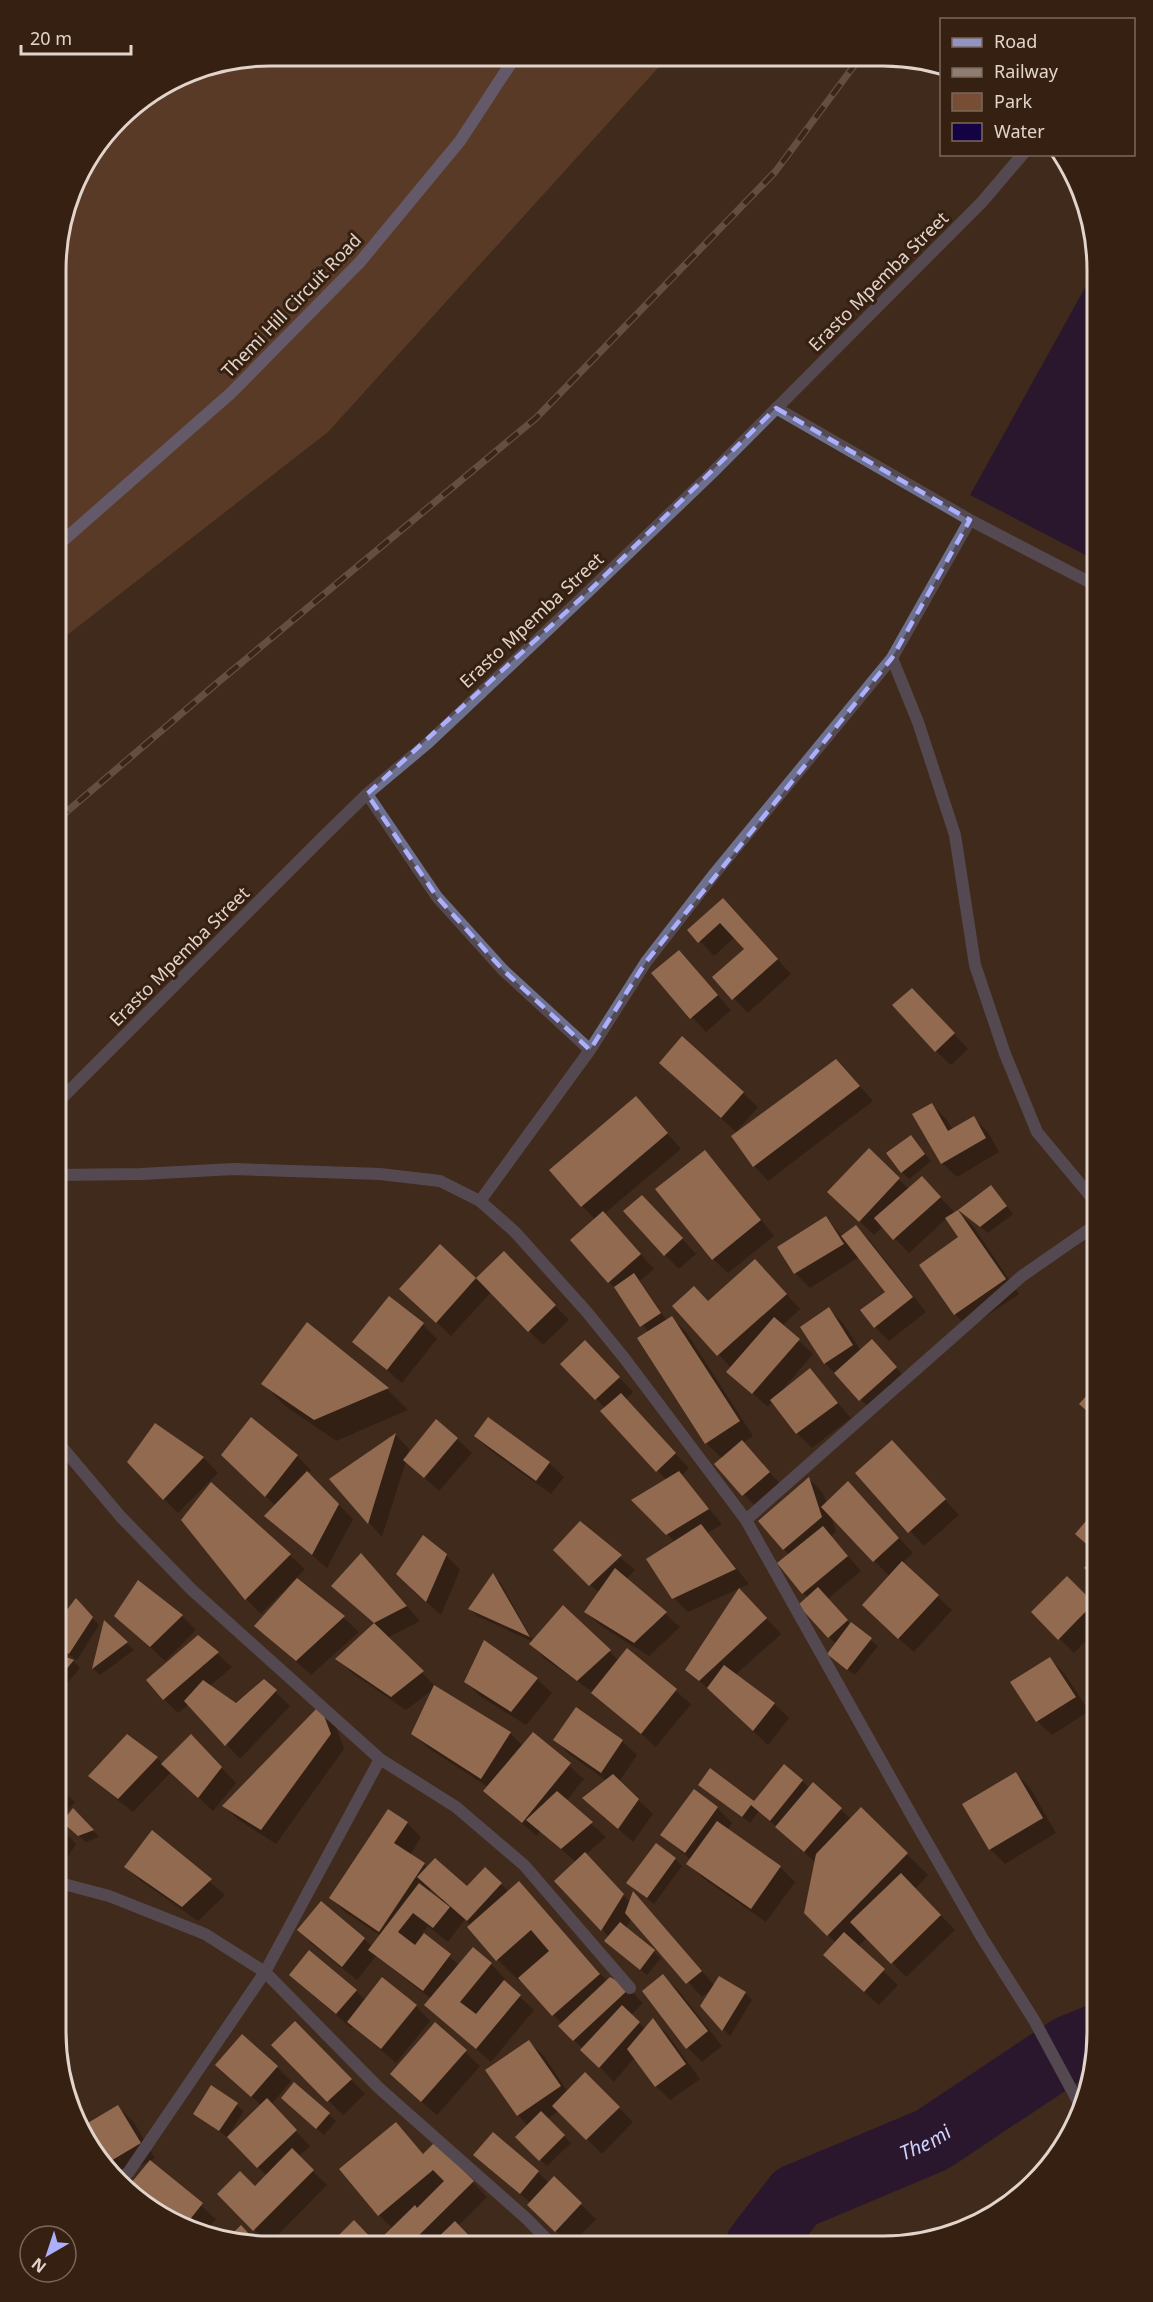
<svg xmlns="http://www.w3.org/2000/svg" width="1153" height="2302" font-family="'Noto Sans',sans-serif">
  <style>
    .green { fill: #774e33 }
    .water { fill: #130244 }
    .shadow { fill: #0007; fill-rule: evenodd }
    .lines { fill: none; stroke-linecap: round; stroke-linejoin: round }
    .river { stroke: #130244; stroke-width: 66 }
    .building { fill: #f5b890 }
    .street { stroke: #6e7090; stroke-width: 12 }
    .secondary { stroke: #9193c7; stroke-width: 12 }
    .rail-casing { stroke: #8f7d71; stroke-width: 7 }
    .rail { stroke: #352011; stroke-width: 4.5; stroke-dasharray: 14; stroke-linecap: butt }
    .marked { fill: none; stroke: #acaffb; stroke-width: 4.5; stroke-dasharray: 12 8; stroke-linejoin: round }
    .labels { text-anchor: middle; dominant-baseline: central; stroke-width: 6; stroke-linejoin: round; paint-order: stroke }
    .street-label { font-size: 18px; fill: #e2d4ca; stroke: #352011 }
    .water-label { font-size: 20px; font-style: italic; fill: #cfd2fb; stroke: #352011 }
    .rim { fill: none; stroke: #e2d4ca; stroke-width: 3 }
  </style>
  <rect width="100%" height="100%" fill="#402a1b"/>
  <path class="green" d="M270,56L667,58L328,432L57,643V243L78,175L128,109L188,72Z"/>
  <path class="water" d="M1097,266V561L970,495Z"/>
  <path class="shadow" d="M737,915L791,974L748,1013L714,978L746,949L735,937L714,956L689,930Z
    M679,952L731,1010L706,1032L653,974Z
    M926,1004L968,1049L951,1065L936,1051Z
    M683,1039L758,1107L736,1132L675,1077Z
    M851,1076L873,1101L768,1181L754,1166Z
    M636,1098L681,1149L604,1214L654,1269L640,1281L667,1321L671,1317L686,1332L753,1436L743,1443L783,1487L758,1509L716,1464L723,1459L706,1443L648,1332L619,1292L609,1282L595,1219L582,1206Z
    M932,1105L946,1119L953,1130L973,1118L988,1132L999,1152L957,1177L942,1163Z
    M911,1137L931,1161L909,1179L902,1172Z
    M869,1151L909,1189L922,1178L956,1214L991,1187L1013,1214L988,1233L961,1212L960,1214L973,1226L1019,1294L969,1328L955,1314L960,1238L947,1218L909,1253L883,1226L874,1235L829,1192Z
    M705,1152L719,1167L774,1236L728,1273L713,1259Z
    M657,1211L696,1254L679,1269L665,1255Z
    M826,1218L843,1237L856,1227L870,1241L926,1312L889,1341L875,1327L887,1292L859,1257L810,1288L795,1273L779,1248Z
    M440,1247L476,1280L504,1253L569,1320L543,1345L491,1292L451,1336L416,1303Z
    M769,1275L800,1309L782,1326L813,1354L783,1389L810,1370L851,1418L812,1448L797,1433L773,1401L768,1407L728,1372L732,1369L674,1306L709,1302Z
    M829,1309L843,1323L861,1351L886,1356L910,1383L875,1414L825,1363Z
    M308,1325L388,1390L408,1410L336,1441L284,1405L263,1383Z
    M423,1325L437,1339L402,1383L354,1342Z
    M599,1356L633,1392L625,1400L689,1468L681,1476L722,1524L708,1533L749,1584L688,1612L674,1598L675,1542L634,1501L667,1481L606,1409L562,1364Z
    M155,1425L204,1458L218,1473L178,1513L164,1499Z
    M396,1435L409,1449L407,1457L457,1439L472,1453L439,1491L406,1461L382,1537L331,1480Z
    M475,1436L549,1463L564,1477L551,1494L490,1450Z
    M297,1456L311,1470L308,1474L353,1519L327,1568L266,1516L276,1506L238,1470Z
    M906,1456L959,1515L924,1546L857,1473Z
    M809,1479L823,1493L827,1504L862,1498L913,1553L902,1563L952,1610L914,1652L878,1620L890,1577L830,1514L836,1532L831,1536L861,1571L828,1599L851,1625L878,1646L855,1675L836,1661V1644L829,1637L809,1598L803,1593L789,1555L760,1521Z
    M211,1485L305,1569L261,1614L246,1599L183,1520Z
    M1097,1511V1553L1077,1534Z
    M580,1523L635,1570L626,1579L680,1627L649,1656L601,1626L586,1612L599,1593L555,1550Z
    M446,1555L460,1570L441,1615L412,1589Z
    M375,1570L420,1621L387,1638L436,1687L510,1733L523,1746L533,1734L584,1779L566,1801L606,1837L585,1855L630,1902L647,1908L715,1986L720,1978L745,1993L752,2000L730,2036L701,2006L711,1989L702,1997L631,1919L626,1928L661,1958L647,1975L613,1948L609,1937L556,1881L576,1862L540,1831L537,1836L500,1805L485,1791L488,1787L428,1748L413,1734L434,1689L406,1710L352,1673L338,1659L375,1624L333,1586Z
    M494,1576L500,1582L533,1641L609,1651L619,1661L628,1650L691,1704L656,1747L594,1693L545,1659L531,1644L533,1642L477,1616L470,1609Z
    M1067,1578L1097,1608V1631L1096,1630L1074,1653L1033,1612Z
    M298,1580L344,1618L359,1632L311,1675L256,1626Z
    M76,1600L99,1625L77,1660L56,1646V1626Z
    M754,1605L781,1634L735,1675L774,1704L789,1718L768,1745L687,1669Z
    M116,1615L182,1616L196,1630L165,1661Z
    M105,1623L134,1650L100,1675L94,1669Z
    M198,1637L232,1667L210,1686L236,1705L264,1681L290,1706L240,1759L189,1704L178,1713L164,1699Z
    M485,1642L537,1679L552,1693L526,1725L480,1696L466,1682Z
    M56,1655L73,1661L80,1668L56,1697Z
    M1050,1659L1064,1673L1089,1711L1052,1735L1037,1721Z
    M320,1707L334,1721L344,1749L276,1844L239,1820L224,1806Z
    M555,1740L622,1741L637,1755L619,1782L653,1814L633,1842L584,1798L607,1781L569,1754Z
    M205,1750L236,1783L213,1811L171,1772L133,1812L105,1790L90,1776L157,1758L163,1764Z
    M1016,1774L1030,1788L1056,1833L1005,1864L990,1849L964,1805Z
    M802,1781L810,1789L813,1785L851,1819L861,1809L928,1875L915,1889L955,1930L906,1977L867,1937L858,1947L898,1985L879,2005L839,1969L836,1943L806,1913L815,1862L759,1811L750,1823L700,1785L755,1803Z
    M56,1785L75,1802L57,1824L76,1844L65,1861L56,1852Z
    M694,1791L717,1808L732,1823L727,1830L780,1867L795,1882L766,1922L703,1878L688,1864L691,1860L662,1835Z
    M73,1810L99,1837L86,1842L71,1829Z
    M407,1823L421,1837L410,1855L428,1868L467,1888L501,1884L509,1892L519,1883L608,1982L629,1989L643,2003L631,2015L645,2029L653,2020L667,2034L700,2079L670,2100L656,2086L635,2057L614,2082L561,2026L562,2024L521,1979L519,1981L498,1960L465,1919L448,1942L428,1926L422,1934L459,1965L473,1949L491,1964L505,1979L503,1981L534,2010L491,2062L426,2005L431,1999L376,1956L357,1980L313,1945L299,1930L364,1939L373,1947L381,1936L345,1912L331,1898ZM431,1889L442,1898L440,1900L429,1892Z
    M152,1832L225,1895L198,1921L141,1881L126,1867Z
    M675,1859L682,1866L654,1904L628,1883Z
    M291,1975L356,1991L366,2001L416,2006L430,2021L396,2063L353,2026L351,2028Z
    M663,1976L678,1990L722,2046L702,2062L688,2048Z
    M295,2023L365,2094L343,2115L273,2045Z
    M529,2042L544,2056L568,2092L585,2074L633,2122L602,2154L559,2111L547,2119L571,2143L547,2166L517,2137L528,2126L518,2115Z
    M465,2052L480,2066L437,2115L406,2088Z
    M277,2067L291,2081L271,2105L310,2146L298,2157L327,2185L269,2244L219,2194L255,2188L267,2176L229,2137L262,2106L232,2079Z
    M295,2084L336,2121L324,2135L290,2105Z
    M212,2087L244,2111L227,2137L195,2114Z
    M118,2107L133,2121L155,2158L124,2175L110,2161Z
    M396,2124L424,2155L435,2144L487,2197L458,2226L477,2245H331H376L393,2229L379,2215Z
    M150,2162L216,2219L204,2233L176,2225L129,2193L127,2191Z
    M490,2169L538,2172L549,2183L554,2178L596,2219L571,2245L543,2219L531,2203Z"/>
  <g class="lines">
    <path class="river" id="s1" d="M758,2246L796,2197L932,2140L1070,2048L1097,2037"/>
  </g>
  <path class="building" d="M723,898L778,959L732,1000L712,977L744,949L720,923L698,943L687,930Z
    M679,950L718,995L690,1019L651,973Z
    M912,988L955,1033L935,1052L892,1005Z
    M682,1036L744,1092L721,1118L659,1063Z
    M836,1059L860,1086L753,1167L731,1136Z
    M636,1096L668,1133L581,1207L549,1170Z
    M932,1103L948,1131L974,1116L986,1138L941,1164L912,1114Z
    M911,1135L925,1154L901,1173L886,1153Z
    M869,1148L900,1178L859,1222L827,1192Z
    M705,1150L761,1220L712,1260L655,1189Z
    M922,1176L941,1197L893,1240L874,1218Z
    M991,1185L1007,1206L980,1227L958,1210Z
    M642,1195L683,1238L664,1256L623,1211Z
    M958,1210L1006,1279L954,1315L919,1265L958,1237L945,1218Z
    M603,1211L641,1254L608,1283L570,1240Z
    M826,1216L844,1244L794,1274L777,1247Z
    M856,1225L913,1297L874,1328L860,1310L885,1292L841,1236Z
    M440,1244L476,1278L436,1323L399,1289Z
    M504,1251L556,1305L528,1332L476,1278Z
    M755,1259L787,1294L717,1356L672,1306L694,1286L708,1301Z
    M634,1273L661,1313L640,1327L614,1287Z
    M389,1296L424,1323L387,1370L352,1342Z
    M829,1307L853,1345L824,1364L800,1327Z
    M672,1316L740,1421L705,1444L637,1338Z
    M774,1317L800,1339L752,1394L726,1372Z
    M307,1322L389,1388L314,1420L261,1384Z
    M872,1339L897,1367L859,1401L834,1373Z
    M585,1340L620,1377L595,1400L560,1364Z
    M810,1368L838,1403L796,1434L770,1400Z
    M1097,1384V1420L1079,1404Z
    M621,1393L676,1453L656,1472L600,1411Z
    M251,1417L298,1455L265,1497L221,1455Z
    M488,1417L550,1462L536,1481L474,1436Z
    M436,1419L458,1438L424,1478L403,1460Z
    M155,1423L204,1457L163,1500L127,1462Z
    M396,1433L368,1524L329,1479Z
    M742,1440L770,1472L742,1496L714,1464Z
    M892,1440L946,1499L908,1533L855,1473Z
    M307,1471L339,1504L312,1555L264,1516Z
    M679,1471L709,1509L666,1535L631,1500Z
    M809,1477L822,1517L783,1550L758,1521Z
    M848,1481L899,1538L873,1562L821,1507Z
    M211,1482L291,1554L245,1600L181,1520Z
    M1097,1508V1543L1092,1549L1075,1534Z
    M580,1521L622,1555L589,1586L553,1550Z
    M701,1524L736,1569L672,1599L646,1559Z
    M823,1526L848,1556L802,1594L777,1563Z
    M423,1535L447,1554L426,1602L396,1574Z
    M1097,1552V1579L1084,1568Z
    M361,1553L407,1606L374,1623L331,1586Z
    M902,1561L939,1595L898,1639L862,1605Z
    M615,1568L667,1612L634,1643L584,1612Z
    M493,1573L530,1637L468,1609Z
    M1067,1576L1094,1603L1058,1640L1031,1612Z
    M297,1578L345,1616L296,1661L254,1626Z
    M138,1580L183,1615L150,1647L114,1616Z
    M818,1587L848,1620L828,1638L798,1605Z
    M739,1588L767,1618L699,1681L685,1670Z
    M76,1598L93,1617L69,1654L56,1645V1624Z
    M563,1605L611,1650L577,1681L529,1644Z
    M104,1620L128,1642L92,1669Z
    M851,1622L872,1638L847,1670L827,1654Z
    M374,1623L424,1671L391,1697L335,1659Z
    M198,1635L219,1652L163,1700L146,1680Z
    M484,1640L538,1678L511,1712L464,1682Z
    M627,1648L677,1689L641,1734L591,1693Z
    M56,1653L74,1660L56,1682Z
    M1050,1657L1076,1697L1036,1722L1010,1682Z
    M724,1665L775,1703L753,1731L707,1688Z
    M264,1679L277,1690L225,1746L184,1701L203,1680L236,1703Z
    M434,1685L511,1732L481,1779L411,1734Z
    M320,1705L331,1734L261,1830L222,1806Z
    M576,1707L623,1740L601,1773L553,1740Z
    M533,1732L571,1763L522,1823L483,1791Z
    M127,1734L158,1757L118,1799L88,1776Z
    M191,1734L222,1767L198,1798L161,1764Z
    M784,1764L803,1780L770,1821L751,1805L742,1817L698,1785L710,1768L754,1801Z
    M1016,1772L1043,1818L989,1850L962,1804Z
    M613,1774L639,1799L618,1829L582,1798Z
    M813,1782L842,1808L804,1852L775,1827Z
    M694,1789L718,1807L685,1853L660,1835Z
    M557,1791L593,1822L561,1849L526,1820Z
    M861,1807L908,1853L827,1936L804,1913L816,1854Z
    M73,1808L94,1830L78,1836L62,1822Z
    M388,1809L408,1822L394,1843L425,1863L379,1932L329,1898Z
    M56,1821L63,1828L56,1839Z
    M717,1821L781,1866L751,1909L686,1864Z
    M152,1830L212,1879L182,1907L124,1867Z
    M656,1843L676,1858L647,1898L626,1883Z
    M585,1852L624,1894L601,1931L554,1881Z
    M435,1858L467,1886L485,1867L502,1883L467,1921L417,1877Z
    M901,1873L941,1915L891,1964L850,1922Z
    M519,1881L600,1974L552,2016L518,1978L549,1951L531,1930L496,1961L467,1927Z
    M419,1883L450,1907L433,1928L413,1913L398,1932L415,1945L424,1933L451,1954L423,1991L368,1950Z
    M633,1891L702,1971L686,1984L625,1913Z
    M321,1901L365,1938L342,1967L297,1930Z
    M620,1922L655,1950L640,1970L604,1941Z
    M844,1932L885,1969L864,1992L823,1955Z
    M473,1947L492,1963L460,2002L476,2014L504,1980L521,1995L476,2049L424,2005Z
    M309,1950L357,1990L336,2014L289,1975Z
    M663,1974L708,2031L686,2049L642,1991Z
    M719,1976L746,1992L722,2031L700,2006Z
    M382,1977L417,2005L381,2049L347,2022Z
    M610,1977L630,1988L573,2041L558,2026Z
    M622,2005L640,2022L599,2068L580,2050Z
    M653,2018L686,2064L655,2087L627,2049Z
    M295,2021L352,2079L327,2102L271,2045Z
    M435,2022L467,2050L421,2102L390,2074Z
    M242,2034L278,2066L251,2097L215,2065Z
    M529,2040L561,2086L517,2116L485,2070Z
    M585,2072L620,2107L586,2140L552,2106Z
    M294,2082L330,2113L316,2129L281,2098Z
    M211,2085L238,2103L219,2131L193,2114Z
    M267,2098L297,2130L257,2168L227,2137Z
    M118,2105L141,2143L109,2162L86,2124Z
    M541,2111L565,2135L539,2161L515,2137Z
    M396,2122L423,2154L435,2142L474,2181L409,2245H329L354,2220L376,2243L415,2205L417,2208L444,2181L433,2170L378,2216L339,2169Z
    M493,2132L539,2171L520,2194L473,2155Z
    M292,2148L314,2170L253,2231L217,2194L240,2171L255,2186Z
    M150,2160L203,2203L184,2227L176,2225L129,2193L126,2189Z
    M554,2176L582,2203L555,2232L527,2205Z
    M455,2221L478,2245H430Z
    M241,2225L259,2245H242L226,2240Z"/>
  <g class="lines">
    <path class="street" d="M776,408L970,520L1097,586
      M892,658L918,722L955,835L975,965L1005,1054L1037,1132L1097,1204
      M367,794L437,897L503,970L590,1050
      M56,1104L323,837L367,794L429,742L589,591L711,474L982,202L1023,154
      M56,1175L141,1174L234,1169L380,1174L440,1181L480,1201L515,1232L586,1311L625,1359L746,1520L912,1816L981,1936L1034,2020L1082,2109
      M480,1201L590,1050L646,962L715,873L892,658L970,520
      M56,1440L121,1517L192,1590L380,1759L456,1807L524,1865L630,1988
      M746,1520L1022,1276L1097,1224
      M56,1882L109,1896L205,1934L265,1972L379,2088L527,2219L553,2246
      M119,2178L128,2173L265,1972L380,1759"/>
    <path class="secondary" d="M57,546L231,393L360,262L460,141L515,57"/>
    <g class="rail-casing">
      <path id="rail" d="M57,820L216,684L536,418L775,172L859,59"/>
    </g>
    <use href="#rail" class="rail"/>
  </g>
  <path d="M0 0H1153V2302H0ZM776,408L970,520L892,658L646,962L590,1050L503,970L437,897L367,794L589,591Z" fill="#402a1b" fill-opacity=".55" fill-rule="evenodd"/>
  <path class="marked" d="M776,408L970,520L892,658L646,962L590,1050L503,970L437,897L367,794L589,591Z"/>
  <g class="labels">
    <g class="street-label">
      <text transform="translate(878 281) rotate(-45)">Erasto Mpemba Street</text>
      <text transform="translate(291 305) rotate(-46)">Themi Hill Circuit Road</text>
      <text transform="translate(531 620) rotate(-43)">Erasto Mpemba Street</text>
      <text transform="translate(179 956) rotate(-45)">Erasto Mpemba Street</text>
    </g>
    <g class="water-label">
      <text stroke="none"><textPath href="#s1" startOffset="202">Themi</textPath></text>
    </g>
  </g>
  <path d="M0 0H1153V2302H0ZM270 66H883A204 204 0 0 1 1087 270V2032A204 204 0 0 1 883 2236H270A204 204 0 0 1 66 2032V270A204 204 0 0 1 270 66Z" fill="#352011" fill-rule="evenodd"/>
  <path class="rim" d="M270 66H883A204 204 0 0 1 1087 270V2032A204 204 0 0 1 883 2236H270A204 204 0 0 1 66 2032V270A204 204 0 0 1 270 66Z"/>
  <rect x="940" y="18" width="195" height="138" fill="#352011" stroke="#7a685b" stroke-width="1.5"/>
  <rect x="952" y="38" width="30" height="9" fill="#9193c7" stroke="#7a685b" stroke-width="1.5"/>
  <text x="994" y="48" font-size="18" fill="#e2d4ca">Road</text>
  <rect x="952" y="68" width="30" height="9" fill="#8f7d71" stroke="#7a685b" stroke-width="1.5"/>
  <text x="994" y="78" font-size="18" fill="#e2d4ca">Railway</text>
  <rect x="952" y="93" width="30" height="18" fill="#774e33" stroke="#7a685b" stroke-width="1.5"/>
  <text x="994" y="108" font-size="18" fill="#e2d4ca">Park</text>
  <rect x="952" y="123" width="30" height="18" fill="#130244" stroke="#7a685b" stroke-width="1.5"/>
  <text x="994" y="138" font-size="18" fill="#e2d4ca">Water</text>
  <g transform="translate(48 2254) rotate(219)"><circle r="28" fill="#352011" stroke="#7a685b" stroke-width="1.5"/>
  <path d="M0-4.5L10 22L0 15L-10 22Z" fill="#acaffb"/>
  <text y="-9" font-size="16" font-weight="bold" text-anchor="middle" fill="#e2d4ca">N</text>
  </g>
  <path d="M21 45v9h110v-9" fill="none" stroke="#e2d4ca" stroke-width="3"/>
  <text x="30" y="45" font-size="18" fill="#e2d4ca" stroke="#352011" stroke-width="4.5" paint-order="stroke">20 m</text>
</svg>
